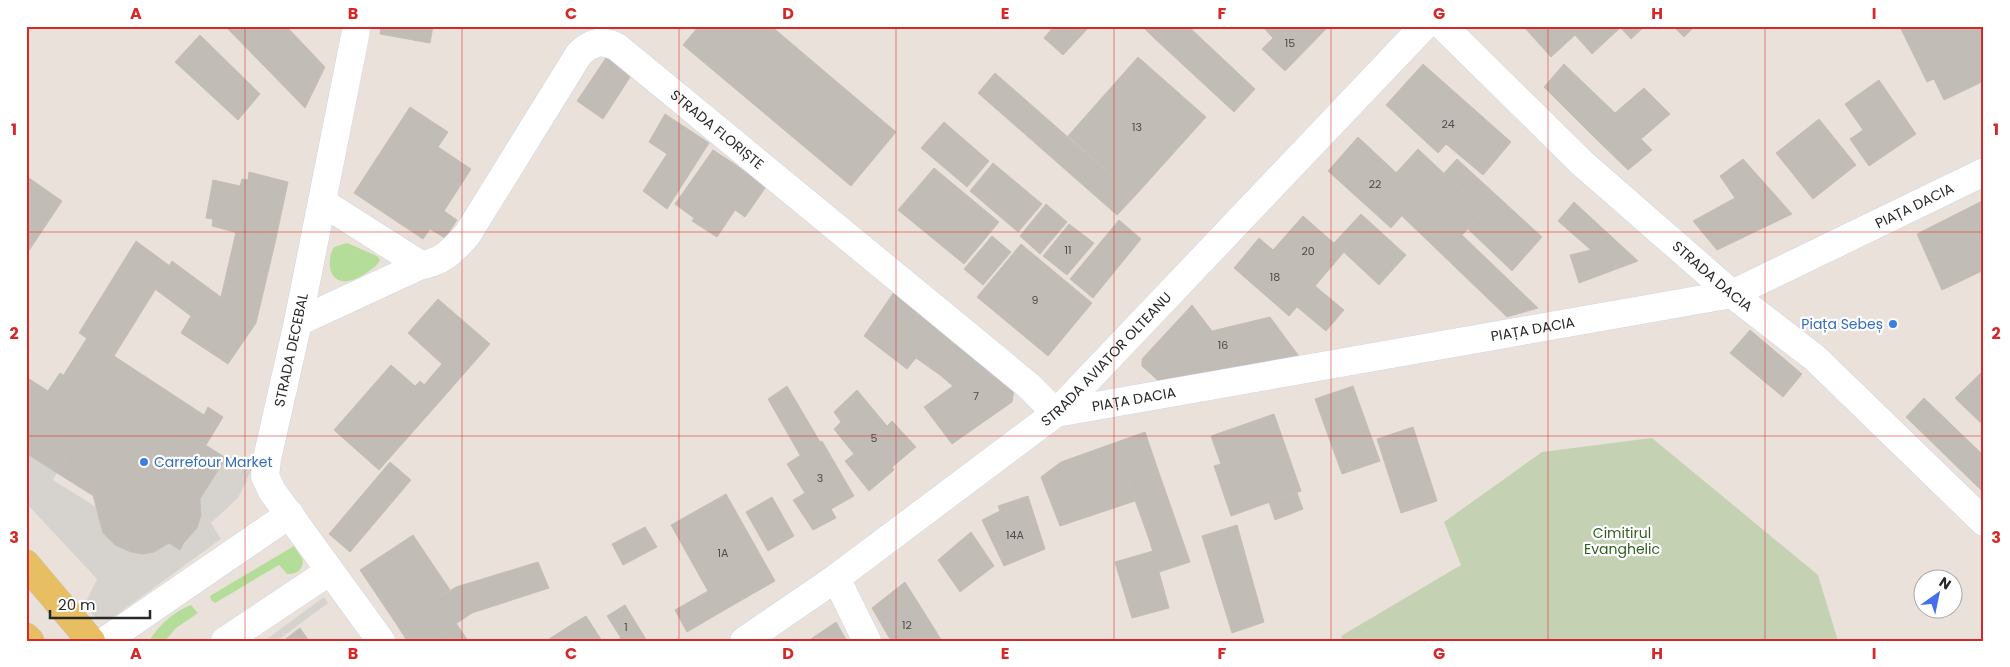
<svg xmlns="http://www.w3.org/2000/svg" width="2010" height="667" font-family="Poppins,sans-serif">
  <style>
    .green { fill: #b5dd9a }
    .cemetery { fill: #c4d2b3 }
    .plaza { fill: #d6d2cd }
    .building { fill: #c2bcb7; stroke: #c5beb4 }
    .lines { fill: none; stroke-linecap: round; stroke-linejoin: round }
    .minor-casing { stroke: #d0d4e0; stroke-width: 29 }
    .major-casing { stroke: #c3c3c3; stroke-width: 29 }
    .minor { stroke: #fff; stroke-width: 28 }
    .major { stroke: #e7bf62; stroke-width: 28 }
    .grid { fill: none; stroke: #d62828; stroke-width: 1; stroke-opacity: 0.55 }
    .shop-dot { fill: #3f7fe0; stroke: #fff; stroke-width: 2 }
    .labels { text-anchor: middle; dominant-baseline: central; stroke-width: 4.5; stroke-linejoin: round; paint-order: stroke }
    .number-label { font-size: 11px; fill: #4e4d4c }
    .street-label { font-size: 14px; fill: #282828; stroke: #fff }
    .shop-label { font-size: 14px; fill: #366cbe; stroke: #fff; text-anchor: end }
    .park-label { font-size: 14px; fill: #2f5f1e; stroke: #fff }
    .neatline { fill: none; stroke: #d62828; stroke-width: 2 }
    .grid-label { font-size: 16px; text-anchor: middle; font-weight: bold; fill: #d62828 }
  </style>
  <rect width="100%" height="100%" fill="#eae2da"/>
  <path class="green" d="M347,243L377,256L380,260C377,266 373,268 369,271C362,276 356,280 348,281C328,284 326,260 334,247Z
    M294,546L303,560C303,569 297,575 287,574L279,565L215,603L211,600L210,596Z
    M191,605L198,613L176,628L165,641H149C160,624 173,612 191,605Z"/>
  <path class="cemetery" d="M1652,438L1818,575L1838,641H1343L1341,636L1461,565L1444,522L1542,452Z"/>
  <path class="plaza" d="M26,453L57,473L53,480L96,507L103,533L115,545L131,552L143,554L154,552L169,543L180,550L197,528L201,515L200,499L226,458L234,456L250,463L252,469L238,498L211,523L221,539L115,616L100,619L93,615L87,600L97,579L26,503Z
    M324,597L328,603L277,641H264Z"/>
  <path class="building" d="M225,26H286L325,67L305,108Z
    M381,26H433L430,43L380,34Z
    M699,26H771L896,132L851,186L683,45Z
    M1054,26H1090L1063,55L1044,38Z
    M1142,26H1164L1154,38Z
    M1164,26H1188L1255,89L1234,112L1154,38Z
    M1262,26H1323L1326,29L1285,71L1262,49L1273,38Z
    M1523,26H1619L1620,28L1592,54L1575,35L1551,57Z
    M1619,26H1645L1631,39Z
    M1673,26H1695L1684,37Z
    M1907,26H1984V81L1944,100L1934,79L1927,82L1901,29Z
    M200,35L260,94L238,120L175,62Z
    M610,52L634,71L603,119L577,101Z
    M1138,57L1206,117L1135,196L1068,136Z
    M1423,64L1511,142L1483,175L1446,144L1438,153L1386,105Z
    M1564,64L1615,113L1592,135L1544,87Z
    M995,73L1135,196L1117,215L978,93Z
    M1879,80L1916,134L1869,166L1850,139L1863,130L1845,104Z
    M1644,88L1670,114L1641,139L1615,113Z
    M410,107L448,132L438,147L471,169L444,211L457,220L445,238L430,229L423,239L354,193Z
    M1615,113L1652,150L1628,170L1592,135Z
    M665,114L709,143L667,209L643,191L667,154L649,142Z
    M1819,119L1856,165L1813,199L1776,153Z
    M944,122L989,161L967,187L921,148Z
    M1358,137L1420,195L1391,228L1328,171Z
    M1418,149L1484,211L1462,235L1396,173Z
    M713,150L733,163L694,218L675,204Z
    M1457,159L1542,237L1512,271L1468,229L1484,211L1444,173Z
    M1743,159L1792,214L1717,250L1693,221L1735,198L1720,176Z
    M733,163L766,187L745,217L735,210L717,237L692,221Z
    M993,163L1042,204L1018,232L970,191Z
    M934,168L999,222L964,264L898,210Z
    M249,172L288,182L275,243L212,226L213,219L206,218L213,180L240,186L242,179L248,180Z
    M29,178L62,201L28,252L26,182Z
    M1420,195L1462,235L1538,308L1507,317L1402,216Z
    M1984,200V270L1942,290L1917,234Z
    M1574,202L1638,261L1579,283L1570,255L1591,250L1558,221Z
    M1046,204L1067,222L1040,254L1020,236Z
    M1361,214L1406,255L1379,285L1334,243Z
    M1303,216L1344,252L1315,286L1273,250Z
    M1119,220L1141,239L1093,298L1070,279Z
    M1069,224L1094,243L1067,275L1043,256Z
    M236,232L275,243L256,323L221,297Z
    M992,236L1011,252L983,285L964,269Z
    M1259,238L1315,286L1289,316L1234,268Z
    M136,241L170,266L114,356L79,333Z
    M1021,244L1092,303L1048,356L977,297Z
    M172,261L256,323L228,364L181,333L191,316L155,289Z
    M1315,286L1344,310L1326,331L1297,307Z
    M894,292L957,346L940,375L916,358L907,369L864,336Z
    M438,299L490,344L441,400L424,385L442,364L408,333Z
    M1192,305L1212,331L1270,317L1301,359L1163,385L1142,366V359Z
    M1750,330L1802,374L1783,397L1730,353Z
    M87,338L114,356L90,394L63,376Z
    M957,346L1014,389L1012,402L952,444L924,407L953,386L940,375Z
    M114,356L204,415L208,407L223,417L206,445L191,436L187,443L108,392L57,473L43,464Z
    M391,365L415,386L420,381L441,400L379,470L334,430Z
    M1984,370V426L1955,398Z
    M60,373L90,394L43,464L26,453V400L37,407Z
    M26,377L48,391L37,407L26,400Z
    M787,386L820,442L800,455L768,399Z
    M1353,386L1380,461L1342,474L1315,399Z
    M857,390L887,426L892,421L916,447L892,467L894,470L869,491L845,461L854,454L834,429L841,422L834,412Z
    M108,392L187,443L191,436L226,458L175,538L62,466Z
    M1924,398L1984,456V493L1906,417Z
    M1274,414L1301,491L1231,516L1214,466L1221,464L1211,436Z
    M1413,427L1437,501L1401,513L1377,439Z
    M1145,432L1159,473L1128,481L1135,501L1060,526L1041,477L1061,462Z
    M822,441L854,496L831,509L836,518L813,530L793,500L805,493L787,464Z
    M390,462L411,480L350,552L329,534Z
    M62,466L184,543L180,550L57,473Z
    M1159,473L1179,530L1149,539L1128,481Z
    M1297,493L1303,509L1275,520L1269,502Z
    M726,494L775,581L721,612L728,596L708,591L671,525Z
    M93,495L169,543L154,552L143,554L131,552L115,545L103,533Z
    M1028,496L1045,549L1004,566L982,520L1000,511L998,506Z
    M772,497L794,536L768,551L746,512Z
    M200,499L201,515L197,528L184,543L175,538Z
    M1237,525L1264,622L1232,633L1202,536Z
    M645,527L657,547L623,565L612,544Z
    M1179,530L1190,562L1159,572L1149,539Z
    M971,532L994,566L960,592L938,560Z
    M413,535L450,590L397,625L360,570Z
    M1153,551L1169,608L1132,618L1115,562Z
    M538,562L549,588L472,613L456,587Z
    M905,582L942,641H891L872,608Z
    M456,587L472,613L430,641H407L397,625Z
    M708,591L728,596L721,612L687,632L675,610Z
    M625,605L647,641H616L621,638L607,616Z
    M586,616L602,641H585L574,623Z
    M836,622L847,641H808Z
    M456,623L468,641H430Z
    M574,623L585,641H546Z
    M300,628L309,641H283Z"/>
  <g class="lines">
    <g class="minor-casing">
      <g id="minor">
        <path d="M357,26L298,322L267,459L265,476L272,491L381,641"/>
        <path id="s1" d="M1443,26L1582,163L1732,294L1815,358L1984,522"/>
        <path id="s2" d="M421,265C442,263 453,250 467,235L579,54C592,42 601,39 617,47L1029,386L1056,413"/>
        <path d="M298,322L421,265L322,202"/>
        <path id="s3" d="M1056,413L1732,294L1984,172"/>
        <path d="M836,578L867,641"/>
        <path d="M105,641L290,514"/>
        <path d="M225,641L330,571"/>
        <path id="s4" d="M744,641L836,578L1056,413L1424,26"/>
      </g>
    </g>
    <g class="major-casing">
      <path id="major" d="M26,564L91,641
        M26,637L30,641"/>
    </g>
    <use href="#minor" class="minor"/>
    <use href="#major" class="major"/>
  </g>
  <path class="grid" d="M245,26V641M462,26V641M679,26V641M896,26V641M1114,26V641M1331,26V641M1548,26V641M1765,26V641M26,232H1984M26,436H1984"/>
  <g class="shop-dot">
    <circle cx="1893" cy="324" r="5"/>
    <circle cx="144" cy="462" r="5"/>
  </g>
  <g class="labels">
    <g class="number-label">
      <text x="1290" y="43">15</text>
      <text x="1448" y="124">24</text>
      <text x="1137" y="127">13</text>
      <text x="1375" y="184">22</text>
      <text x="1068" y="250">11</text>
      <text x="1308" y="251">20</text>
      <text x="1275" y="277">18</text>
      <text x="1035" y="300">9</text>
      <text x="1223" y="345">16</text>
      <text x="976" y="396">7</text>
      <text x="874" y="438">5</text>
      <text x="820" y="478">3</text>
      <text x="1015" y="535">14A</text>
      <text x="723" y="553">1A</text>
      <text x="907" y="625">12</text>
      <text x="626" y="627">1</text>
    </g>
    <g class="street-label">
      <text stroke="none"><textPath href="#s2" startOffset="441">STRADA FLORIȘTE</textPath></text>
      <text stroke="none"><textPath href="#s3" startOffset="889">PIAȚA DACIA</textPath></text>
      <text stroke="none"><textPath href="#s1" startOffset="368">STRADA DACIA</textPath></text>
      <text stroke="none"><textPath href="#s3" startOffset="484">PIAȚA DACIA</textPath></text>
      <text transform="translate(291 350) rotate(-78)">STRADA DECEBAL</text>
      <text stroke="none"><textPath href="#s4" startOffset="460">STRADA AVIATOR OLTEANU</textPath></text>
      <text stroke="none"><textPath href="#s3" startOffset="79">PIAȚA DACIA</textPath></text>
    </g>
    <g class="shop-label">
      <text x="1883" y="324">Piața Sebeș</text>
      <text x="154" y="462" text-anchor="start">Carrefour Market</text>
    </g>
    <g class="park-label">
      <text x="1622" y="533">Cimitirul<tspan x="1622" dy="16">Evanghelic</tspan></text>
    </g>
  </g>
  <rect width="2010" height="667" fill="none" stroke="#ffffff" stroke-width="55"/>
  <g transform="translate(1938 594) rotate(33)"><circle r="24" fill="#ffffff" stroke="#a9a9a9"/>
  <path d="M0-4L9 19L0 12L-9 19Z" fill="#446eed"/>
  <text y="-8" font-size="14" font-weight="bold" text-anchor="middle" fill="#282828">N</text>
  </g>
  <path d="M50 610v8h100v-8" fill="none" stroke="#282828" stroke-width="2.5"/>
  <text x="58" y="610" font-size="15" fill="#282828" stroke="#ffffff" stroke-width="4" paint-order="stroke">20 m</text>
  <rect x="28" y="28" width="1954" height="612" class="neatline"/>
  <g class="grid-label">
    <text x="136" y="19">A</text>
    <text x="353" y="19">B</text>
    <text x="571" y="19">C</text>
    <text x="788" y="19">D</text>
    <text x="1005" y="19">E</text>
    <text x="1222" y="19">F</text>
    <text x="1439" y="19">G</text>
    <text x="1657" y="19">H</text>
    <text x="1874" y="19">I</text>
    <text x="14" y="135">1</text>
    <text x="1996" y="135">1</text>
    <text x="14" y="339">2</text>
    <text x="1996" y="339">2</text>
    <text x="14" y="543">3</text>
    <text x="1996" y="543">3</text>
    <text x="136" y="659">A</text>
    <text x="353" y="659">B</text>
    <text x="571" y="659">C</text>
    <text x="788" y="659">D</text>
    <text x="1005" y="659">E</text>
    <text x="1222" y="659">F</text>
    <text x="1439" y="659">G</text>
    <text x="1657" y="659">H</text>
    <text x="1874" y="659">I</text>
  </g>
</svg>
